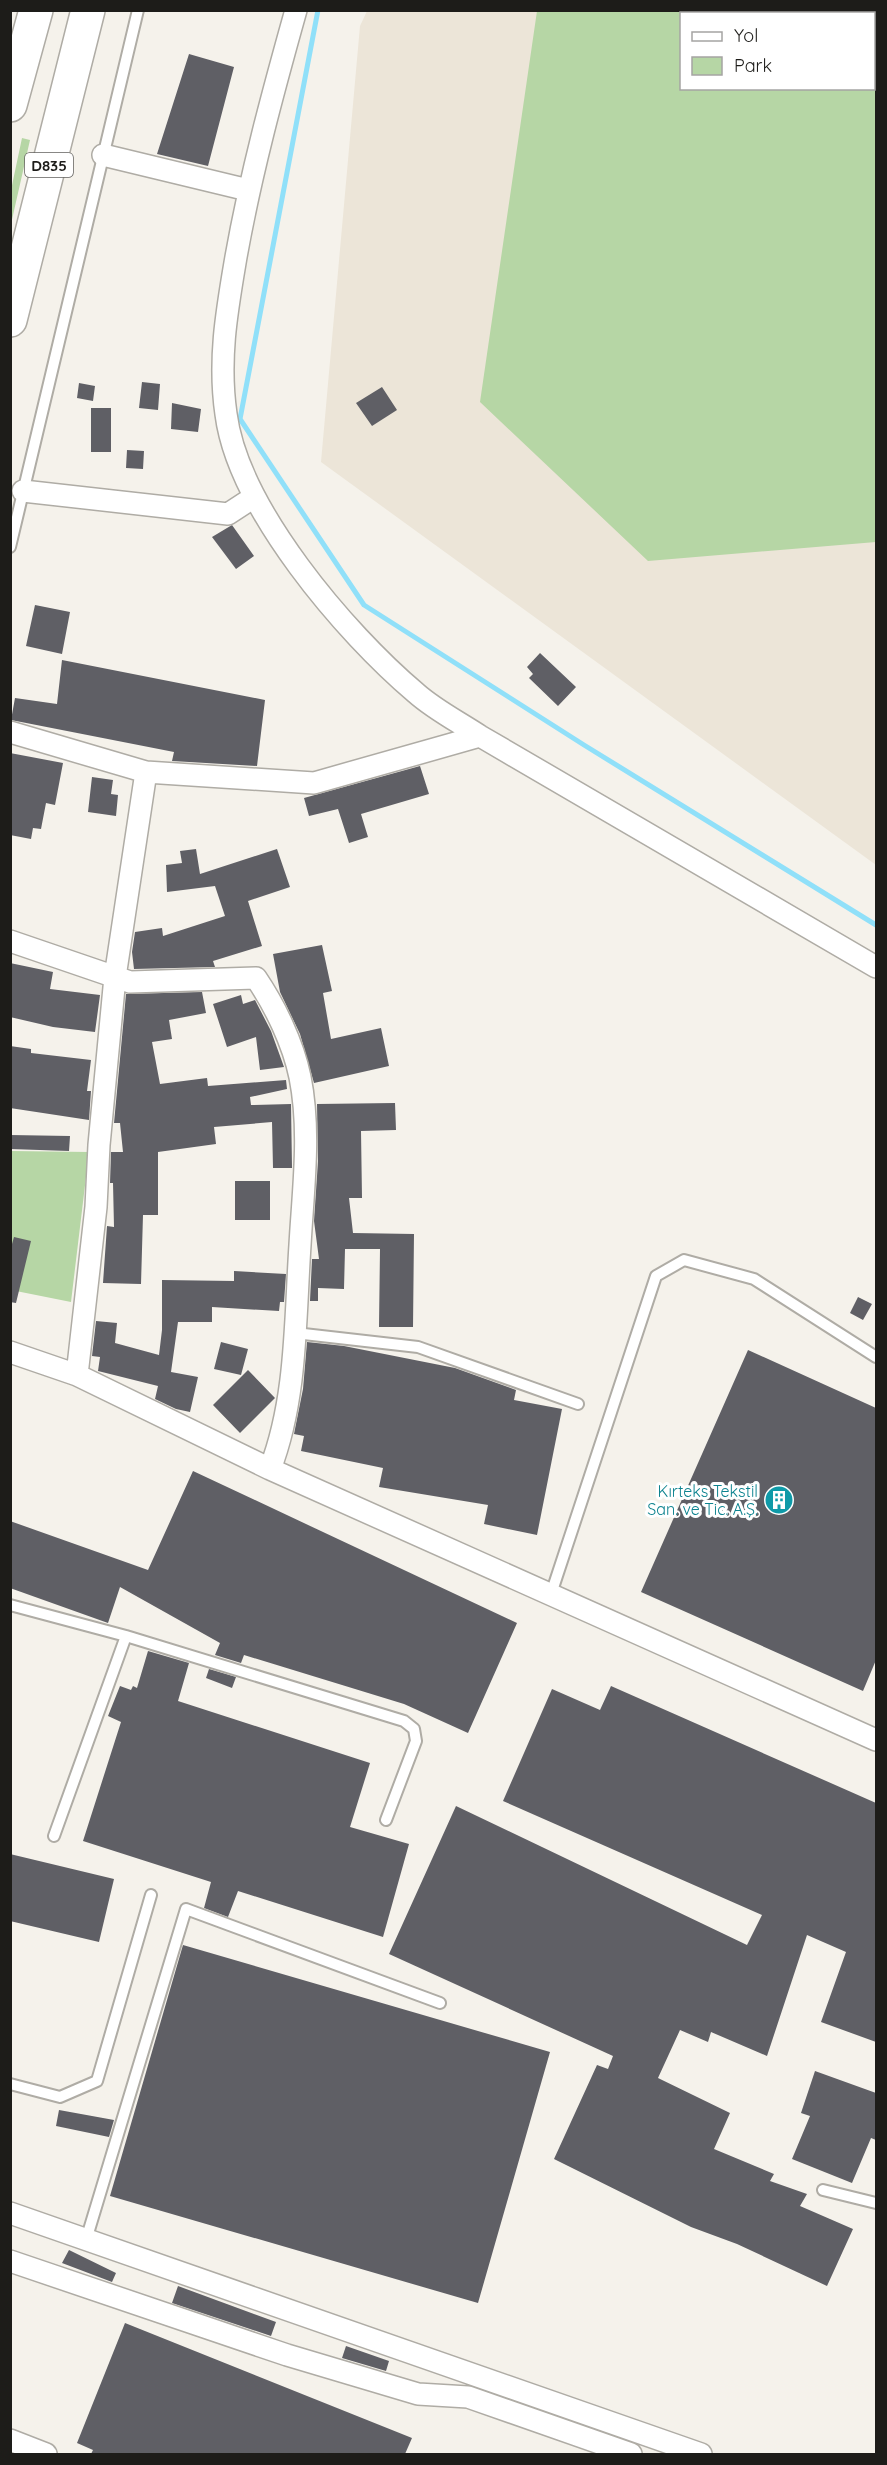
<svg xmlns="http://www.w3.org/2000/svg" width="887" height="2465" font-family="Quicksand,sans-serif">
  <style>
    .built { fill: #ece5d8; fill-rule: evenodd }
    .green { fill: #b6d6a5; fill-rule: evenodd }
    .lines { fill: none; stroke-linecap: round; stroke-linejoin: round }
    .stream { stroke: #90e0f9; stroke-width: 5 }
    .building { fill: #5f5f65 }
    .lane-casing { stroke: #afaca5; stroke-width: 14 }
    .street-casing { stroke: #afaca5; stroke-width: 24 }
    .highway-casing { stroke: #afaca5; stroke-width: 36 }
    .lane { stroke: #fff; stroke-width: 10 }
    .street { stroke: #fff; stroke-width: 21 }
    .highway { stroke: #fff; stroke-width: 33 }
    .labels { text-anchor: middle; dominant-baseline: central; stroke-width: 6; stroke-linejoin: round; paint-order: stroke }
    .shield { fill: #fff; stroke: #61605e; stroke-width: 1.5 }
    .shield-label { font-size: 15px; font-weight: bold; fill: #1d1c19 }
    .culture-label { font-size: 16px; fill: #0d838f; stroke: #fff; text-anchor: end }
  </style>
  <rect width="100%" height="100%" fill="#f5f2eb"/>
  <path class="built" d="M367,11H876V865L321,462L360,26ZM682,14H874V88H682Z"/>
  <path class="green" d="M537,11H876V542L648,561L480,402ZM682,14H874V88H682Z
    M22,138L30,140L11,224V190Z
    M11,1151L89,1152L71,1302L11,1290Z"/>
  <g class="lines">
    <path class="stream" d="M318,10L240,419L364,605L584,745L876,925"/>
  </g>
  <path class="building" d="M189,54L234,67L208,166L157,154Z
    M142,382L160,384L158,410L139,408Z
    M79,383L95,386L93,401L77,398Z
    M382,387L397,410L372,426L356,403Z
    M172,403L201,409L198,432L171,429Z
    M91,408H111V452H91Z
    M127,450L144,451L143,469L126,468Z
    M232,525L254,556L236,569L212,537Z
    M35,605L70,612L62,654L26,646Z
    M540,653L576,687L558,706L529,678L533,674L527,667Z
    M62,660L265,700L257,766L172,761L174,752L11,720L15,698L57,704Z
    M10,753L63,763L55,805L46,803L41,829L33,828L31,839L10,835Z
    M420,766L429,794L361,814L368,837L349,843L338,809L309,816L304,798Z
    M92,777L113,780L111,794L118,795L116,816L88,812Z
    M196,849L200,874L277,849L290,887L248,901L262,946L213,961L215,967L134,969L132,952L135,932L162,928L163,936L225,916L215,886L167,892L166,865L182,863L180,851Z
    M322,945L332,991L323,993L331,1039L381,1028L389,1066L314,1083L300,1034L280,992L273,954Z
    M10,963L53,972L50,989L100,995L95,1032L53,1027L10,1017Z
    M202,992L206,1013L169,1020L172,1039L152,1042L160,1084L207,1078L208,1086L286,1080L287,1089L250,1097L251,1105L291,1104L292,1168H273L272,1122L214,1127L216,1144L158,1152V1215H143L141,1284L103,1283L107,1226L114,1227L113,1183H110L111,1152H123L120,1123H114L126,994Z
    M241,995L243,1004L255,1000L271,1031L284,1067L260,1070L256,1037L227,1047L213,1004Z
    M10,1046L31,1049V1053L91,1060L87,1091H91L89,1120L10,1108Z
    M395,1103L396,1130L361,1131L362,1198H349L353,1233L414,1234L413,1327H379L380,1249H345L344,1289L318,1288V1301H310L312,1259H319L314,1221L318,1161L317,1104Z
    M10,1135L70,1136L69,1151L10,1149Z
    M235,1181H270V1220H235Z
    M14,1237L31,1241L16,1303L10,1302V1251Z
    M234,1271L286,1274L284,1302H280L279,1311L212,1307V1322H178L171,1372L198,1377L190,1412L176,1409L155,1399L158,1386L98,1371L100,1357L92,1356L96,1321L117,1323L115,1343L159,1355L162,1330V1280L234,1281Z
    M858,1297L872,1304L863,1320L850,1313Z
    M221,1342L248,1349L241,1375L214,1369Z
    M307,1342L344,1346L455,1368L516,1390L514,1400L562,1409L537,1535L484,1524L488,1505L379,1487L383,1468L301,1451L304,1436L294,1434L303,1389Z
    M748,1350L876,1408V1660L863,1691L641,1592Z
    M248,1370L275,1398L240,1433L213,1405Z
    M193,1471L517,1623L468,1733L404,1704L244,1655L241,1663L215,1655L220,1643L120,1587L108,1623L10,1588V1521L148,1570Z
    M148,1651L189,1663L178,1701L370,1763L350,1827L409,1844L383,1937L238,1891L228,1917L204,1908L211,1882L83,1841L121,1722L108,1716L120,1686L131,1690L133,1686L137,1688Z
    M209,1669L236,1677L232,1688L206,1678Z
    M611,1686L876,1803V2042L821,2022L846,1952L807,1935L767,2056L711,2032L708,2042L680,2030L658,2078L730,2113L714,2149L774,2174L770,2181L807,2194L800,2206L853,2229L827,2286L737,2244L691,2227L554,2159L597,2065L608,2069L613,2056L389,1954L456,1806L747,1945L762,1915L503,1801L552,1689L600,1710Z
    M10,1854L114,1879L99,1942L10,1921Z
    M183,1945L550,2052L478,2303L110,2196Z
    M815,2071L876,2093V2140L871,2138L852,2183L792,2159L810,2116L801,2113Z
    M59,2110L114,2120L109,2137L56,2126Z
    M69,2250L116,2273L112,2282L62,2263Z
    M178,2286L276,2322L271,2336L172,2303Z
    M125,2323L412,2438L405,2454H91L93,2450L77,2443Z
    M346,2346L389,2361L386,2371L342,2358Z"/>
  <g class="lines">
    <g class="lane-casing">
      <path id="lane" d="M10,547L138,10
        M295,1333L418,1347L578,1404
        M551,1594L656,1276L684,1260L754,1279L876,1357
        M10,1605L126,1636L404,1721L414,1729L416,1741L386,1820
        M54,1836L126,1636
        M10,2084L60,2097L97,2081L151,1895
        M823,2190L876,2203
        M86,2240L186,1909L440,2003"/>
    </g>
    <g class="street-casing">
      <path id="street" d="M296,10C273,92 251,173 236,257C227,310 218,359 226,414C238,508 345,633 416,693C435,710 459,722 480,736L876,967
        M103,155L248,190
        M23,491L228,514L254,497
        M10,732L146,772L314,783L480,736
        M10,941L130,982L256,978C275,1006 293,1043 300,1077C311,1132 303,1190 300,1245C295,1320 297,1399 270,1469
        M10,1352L77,1375L270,1469L876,1740
        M77,1375L96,1207L99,1145L115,977L146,772
        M10,2213L701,2454
        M10,2261L287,2355L418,2394L468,2397L631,2454
        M10,2440L46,2454"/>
    </g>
    <g class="highway-casing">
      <path id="highway" d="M10,105L36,10
        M10,320L88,10"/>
    </g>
    <use href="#lane" class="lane"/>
    <use href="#street" class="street"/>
    <use href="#highway" class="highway"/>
  </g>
  <defs>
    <g id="building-disc" transform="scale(1.5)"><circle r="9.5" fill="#0f9aa8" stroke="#fff"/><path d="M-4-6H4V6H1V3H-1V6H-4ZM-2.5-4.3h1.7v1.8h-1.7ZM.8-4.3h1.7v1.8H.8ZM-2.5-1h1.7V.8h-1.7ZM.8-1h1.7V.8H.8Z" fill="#fff"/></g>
  </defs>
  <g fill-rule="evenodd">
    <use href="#building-disc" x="779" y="1500"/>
  </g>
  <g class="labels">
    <rect class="shield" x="25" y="153" width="48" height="24" rx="4.5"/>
    <g class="shield-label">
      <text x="49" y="165">D835</text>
    </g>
    <g class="culture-label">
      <text x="758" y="1491">Kırteks Tekstil<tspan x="758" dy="18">San. ve Tic. A.Ş.</tspan></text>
    </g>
  </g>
  <rect width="887" height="2465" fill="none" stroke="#1d1c19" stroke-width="24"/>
  <rect x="680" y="12" width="195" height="78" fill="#ffffff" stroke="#a5a4a3" stroke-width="1.5"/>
  <rect x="692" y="32" width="30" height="9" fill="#ffffff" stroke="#a5a4a3" stroke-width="1.5"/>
  <text x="734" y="42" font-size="18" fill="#1d1c19">Yol</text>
  <rect x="692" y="57" width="30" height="18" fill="#b6d6a5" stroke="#a5a4a3" stroke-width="1.5"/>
  <text x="734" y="72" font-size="18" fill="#1d1c19">Park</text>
</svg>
